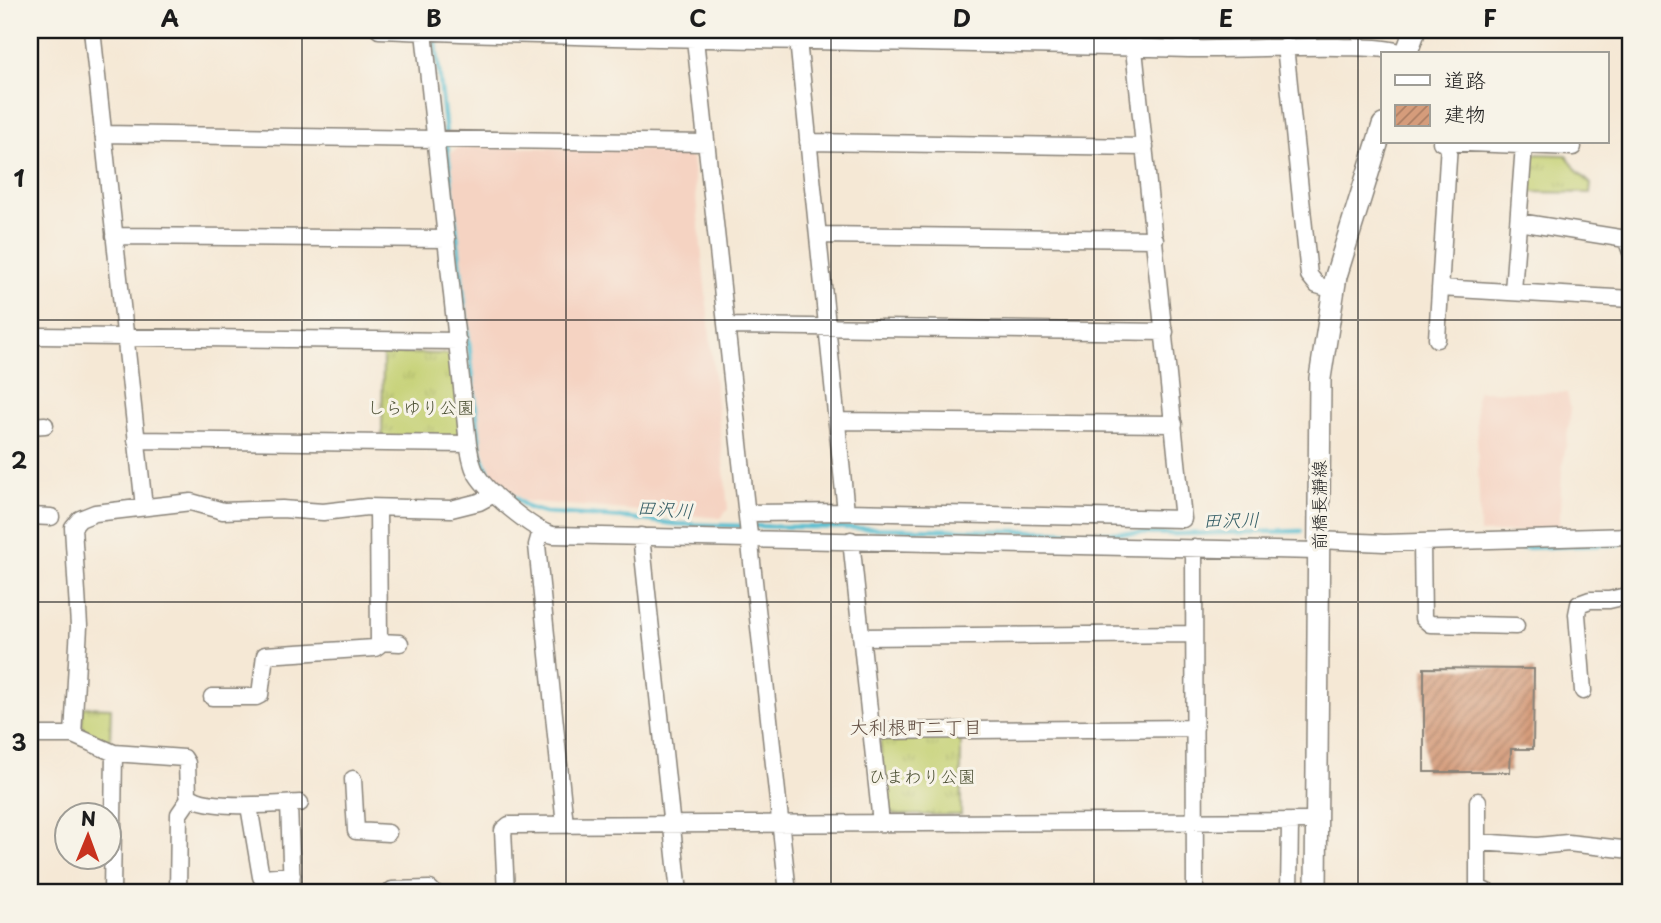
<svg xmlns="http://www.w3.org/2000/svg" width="1661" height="923" font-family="'Playpen Sans','Klee One',sans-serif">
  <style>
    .built { fill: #f5d3c2 }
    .grass { fill: url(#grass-tufts); stroke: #707647; stroke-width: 2 }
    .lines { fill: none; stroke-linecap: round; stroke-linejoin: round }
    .stream { stroke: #53bdd0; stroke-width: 4.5 }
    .building { fill: url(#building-hatch) }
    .minor-casing { stroke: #888278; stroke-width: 19 }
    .major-casing { stroke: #888278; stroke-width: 24 }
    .minor { stroke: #fff; stroke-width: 16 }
    .major { stroke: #fff; stroke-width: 21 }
    .grid { fill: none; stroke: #1c1c1c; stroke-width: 2; stroke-opacity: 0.55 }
    .labels { text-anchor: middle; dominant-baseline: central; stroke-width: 6; stroke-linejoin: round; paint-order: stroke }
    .park-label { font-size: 18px; fill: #4e5236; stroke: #f7f3e8 }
    .street-label { font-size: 18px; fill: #1c1c1c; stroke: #f7f3e8 }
    .water-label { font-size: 19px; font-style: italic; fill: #325c64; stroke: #f7f3e8 }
    .neighbourhood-label { font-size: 19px; fill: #5d493d; stroke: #f7f3e8 }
    .neatline { fill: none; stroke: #1c1c1c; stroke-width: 2.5 }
    .grid-label { font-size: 23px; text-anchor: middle; font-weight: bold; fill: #1c1c1c }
  </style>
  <defs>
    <pattern id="grass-tufts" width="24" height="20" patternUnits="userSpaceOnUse" patternTransform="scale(1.75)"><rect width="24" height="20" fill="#c4d072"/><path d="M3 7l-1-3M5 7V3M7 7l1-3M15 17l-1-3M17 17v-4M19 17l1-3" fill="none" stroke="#a8b262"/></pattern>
    <pattern id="building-hatch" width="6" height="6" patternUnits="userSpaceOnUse" patternTransform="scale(1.75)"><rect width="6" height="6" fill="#d59c7b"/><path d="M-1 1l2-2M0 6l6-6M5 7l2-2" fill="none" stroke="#ac7e64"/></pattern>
  </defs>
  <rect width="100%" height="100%" fill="#f7f3e8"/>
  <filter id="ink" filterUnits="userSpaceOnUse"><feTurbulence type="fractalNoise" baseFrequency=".0143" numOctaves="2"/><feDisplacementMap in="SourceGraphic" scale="14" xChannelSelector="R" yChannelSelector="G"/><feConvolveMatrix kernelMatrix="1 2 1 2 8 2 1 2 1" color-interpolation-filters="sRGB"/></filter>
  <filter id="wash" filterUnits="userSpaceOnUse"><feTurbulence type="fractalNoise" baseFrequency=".00686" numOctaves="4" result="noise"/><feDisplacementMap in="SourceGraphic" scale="28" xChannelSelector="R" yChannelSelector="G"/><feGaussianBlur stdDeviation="1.57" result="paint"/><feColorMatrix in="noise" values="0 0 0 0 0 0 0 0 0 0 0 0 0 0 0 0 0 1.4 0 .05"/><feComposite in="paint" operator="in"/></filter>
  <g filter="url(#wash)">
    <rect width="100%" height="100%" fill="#f5e8d5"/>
    <path class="built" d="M461,146L682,151L692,159L728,509L721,518L524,501L492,474L483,447L451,153Z
      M1478,391L1567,393L1571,410L1562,470L1559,530L1480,533L1476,398Z"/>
    <path class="grass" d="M1533,154L1566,155L1578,172L1591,184L1590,193L1528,192L1529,159Z
      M383,353L447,354L455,362L464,436L382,444Z
      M83,707L111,708L110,741L86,733L82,724Z
      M886,737H961V815H894L887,808L880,742Z"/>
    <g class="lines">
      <path class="stream" d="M435,34L481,453L491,478L528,508L545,513L628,518L676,524L743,526
        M752,526L1176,534L1301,531
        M1502,549L1620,544"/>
    </g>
    <g id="blocks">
      <path class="building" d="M1424,668L1534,669L1533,749H1511L1510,772H1424Z"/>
    </g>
  </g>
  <g filter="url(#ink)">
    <use href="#blocks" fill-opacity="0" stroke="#888278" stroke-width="2"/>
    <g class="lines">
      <g class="minor-casing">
        <path id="minor" d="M92,30L144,507
          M379,30C649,41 919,41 1189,49C1239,50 1288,46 1338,47C1361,48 1384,46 1406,54
          M694,30L788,893
          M797,30L846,512
          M424,32L468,444C470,453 471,463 475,471C483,489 534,531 553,535L1317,551
          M1285,46L1309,275L1317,285L1334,290
          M103,134L706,143
          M808,142L1145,147
          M1441,142L1573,147
          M1519,222L1626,239L1631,252
          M818,235L1155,239
          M114,236L447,239
          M1440,288L1631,299
          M1513,291L1524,145
          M727,326L1165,332
          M40,336L458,341
          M1437,339L1449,143
          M838,421L1174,424
          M30,426L45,425
          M136,440L468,444
          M747,513L846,512L1183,519L1132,30
          M30,516L51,517
          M541,531L537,545L565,825
          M641,536L679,893
          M851,540L881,823
          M1318,540L1384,543L1631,536
          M1422,542L1423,618L1430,624L1516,626
          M1194,548L1195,893
          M861,637L1194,634
          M380,642L400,643
          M1583,691L1577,614L1579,604L1590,600H1609L1631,595
          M212,697H256L260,695L265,655L375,648L379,645L378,508
          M871,731L1195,728
          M30,735H73L79,626L73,527L80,519L95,513L191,502L223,511L282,509L323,512L367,507L451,509L479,502L494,494
          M73,735L114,753L184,758L187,763L188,794C201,811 278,804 300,803
          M353,779L356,831L388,833
          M1478,801V888L1489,893
          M289,804L292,890
          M249,806L261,877L292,875
          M1478,842L1537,846L1568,843L1631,850
          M392,890L430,889L434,893
          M112,893L114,753
          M178,893L179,814L190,798
          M506,893L503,830L509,825L1316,821
          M1289,893L1290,822"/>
      </g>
      <g class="major-casing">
        <path id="major" d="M1406,54L1415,30
          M1316,893L1320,378L1336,276L1383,125"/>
      </g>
      <use href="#minor" class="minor"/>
      <use href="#major" class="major"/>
    </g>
  </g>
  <path class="grid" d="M302,30V893M566,30V893M831,30V893M1094,30V893M1358,30V893M30,320H1631M30,602H1631"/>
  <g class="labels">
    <g class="park-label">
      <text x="421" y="406">しらゆり公園</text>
      <text x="922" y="775">ひまわり公園</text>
    </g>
    <g class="street-label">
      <text transform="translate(1318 505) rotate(-90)">前橋長瀞線</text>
    </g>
    <g class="water-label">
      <text transform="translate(665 508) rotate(4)">田沢川</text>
      <text transform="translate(1231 519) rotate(-1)">田沢川</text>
    </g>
    <g class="neighbourhood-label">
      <text x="916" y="726">大利根町二丁目</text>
    </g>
  </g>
  <rect width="1661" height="923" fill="none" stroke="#f7f3e8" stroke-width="77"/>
  <rect x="1381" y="52" width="228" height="91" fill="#f7f3e8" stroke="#9f9d96" stroke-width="2"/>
  <rect x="1395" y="75" width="35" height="10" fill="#ffffff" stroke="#9f9d96" stroke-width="2"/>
  <text x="1444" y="88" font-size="21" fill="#1c1c1c">道路</text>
  <rect x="1395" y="105" width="35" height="21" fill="url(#building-hatch)" stroke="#9f9d96" stroke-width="2"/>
  <text x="1444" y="122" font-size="21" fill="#1c1c1c">建物</text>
  <g transform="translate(88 836) rotate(1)"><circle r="33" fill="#f7f3e8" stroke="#9f9d96" stroke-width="2"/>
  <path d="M0-5L12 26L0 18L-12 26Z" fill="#c8321e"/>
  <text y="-10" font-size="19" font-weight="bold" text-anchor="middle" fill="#1c1c1c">N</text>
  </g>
  <rect x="38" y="38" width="1584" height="846" class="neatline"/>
  <g class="grid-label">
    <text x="170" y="27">A</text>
    <text x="434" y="27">B</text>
    <text x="698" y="27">C</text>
    <text x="962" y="27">D</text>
    <text x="1226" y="27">E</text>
    <text x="1490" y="27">F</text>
    <text x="19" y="187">1</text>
    <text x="19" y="469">2</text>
    <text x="19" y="751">3</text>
  </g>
</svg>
